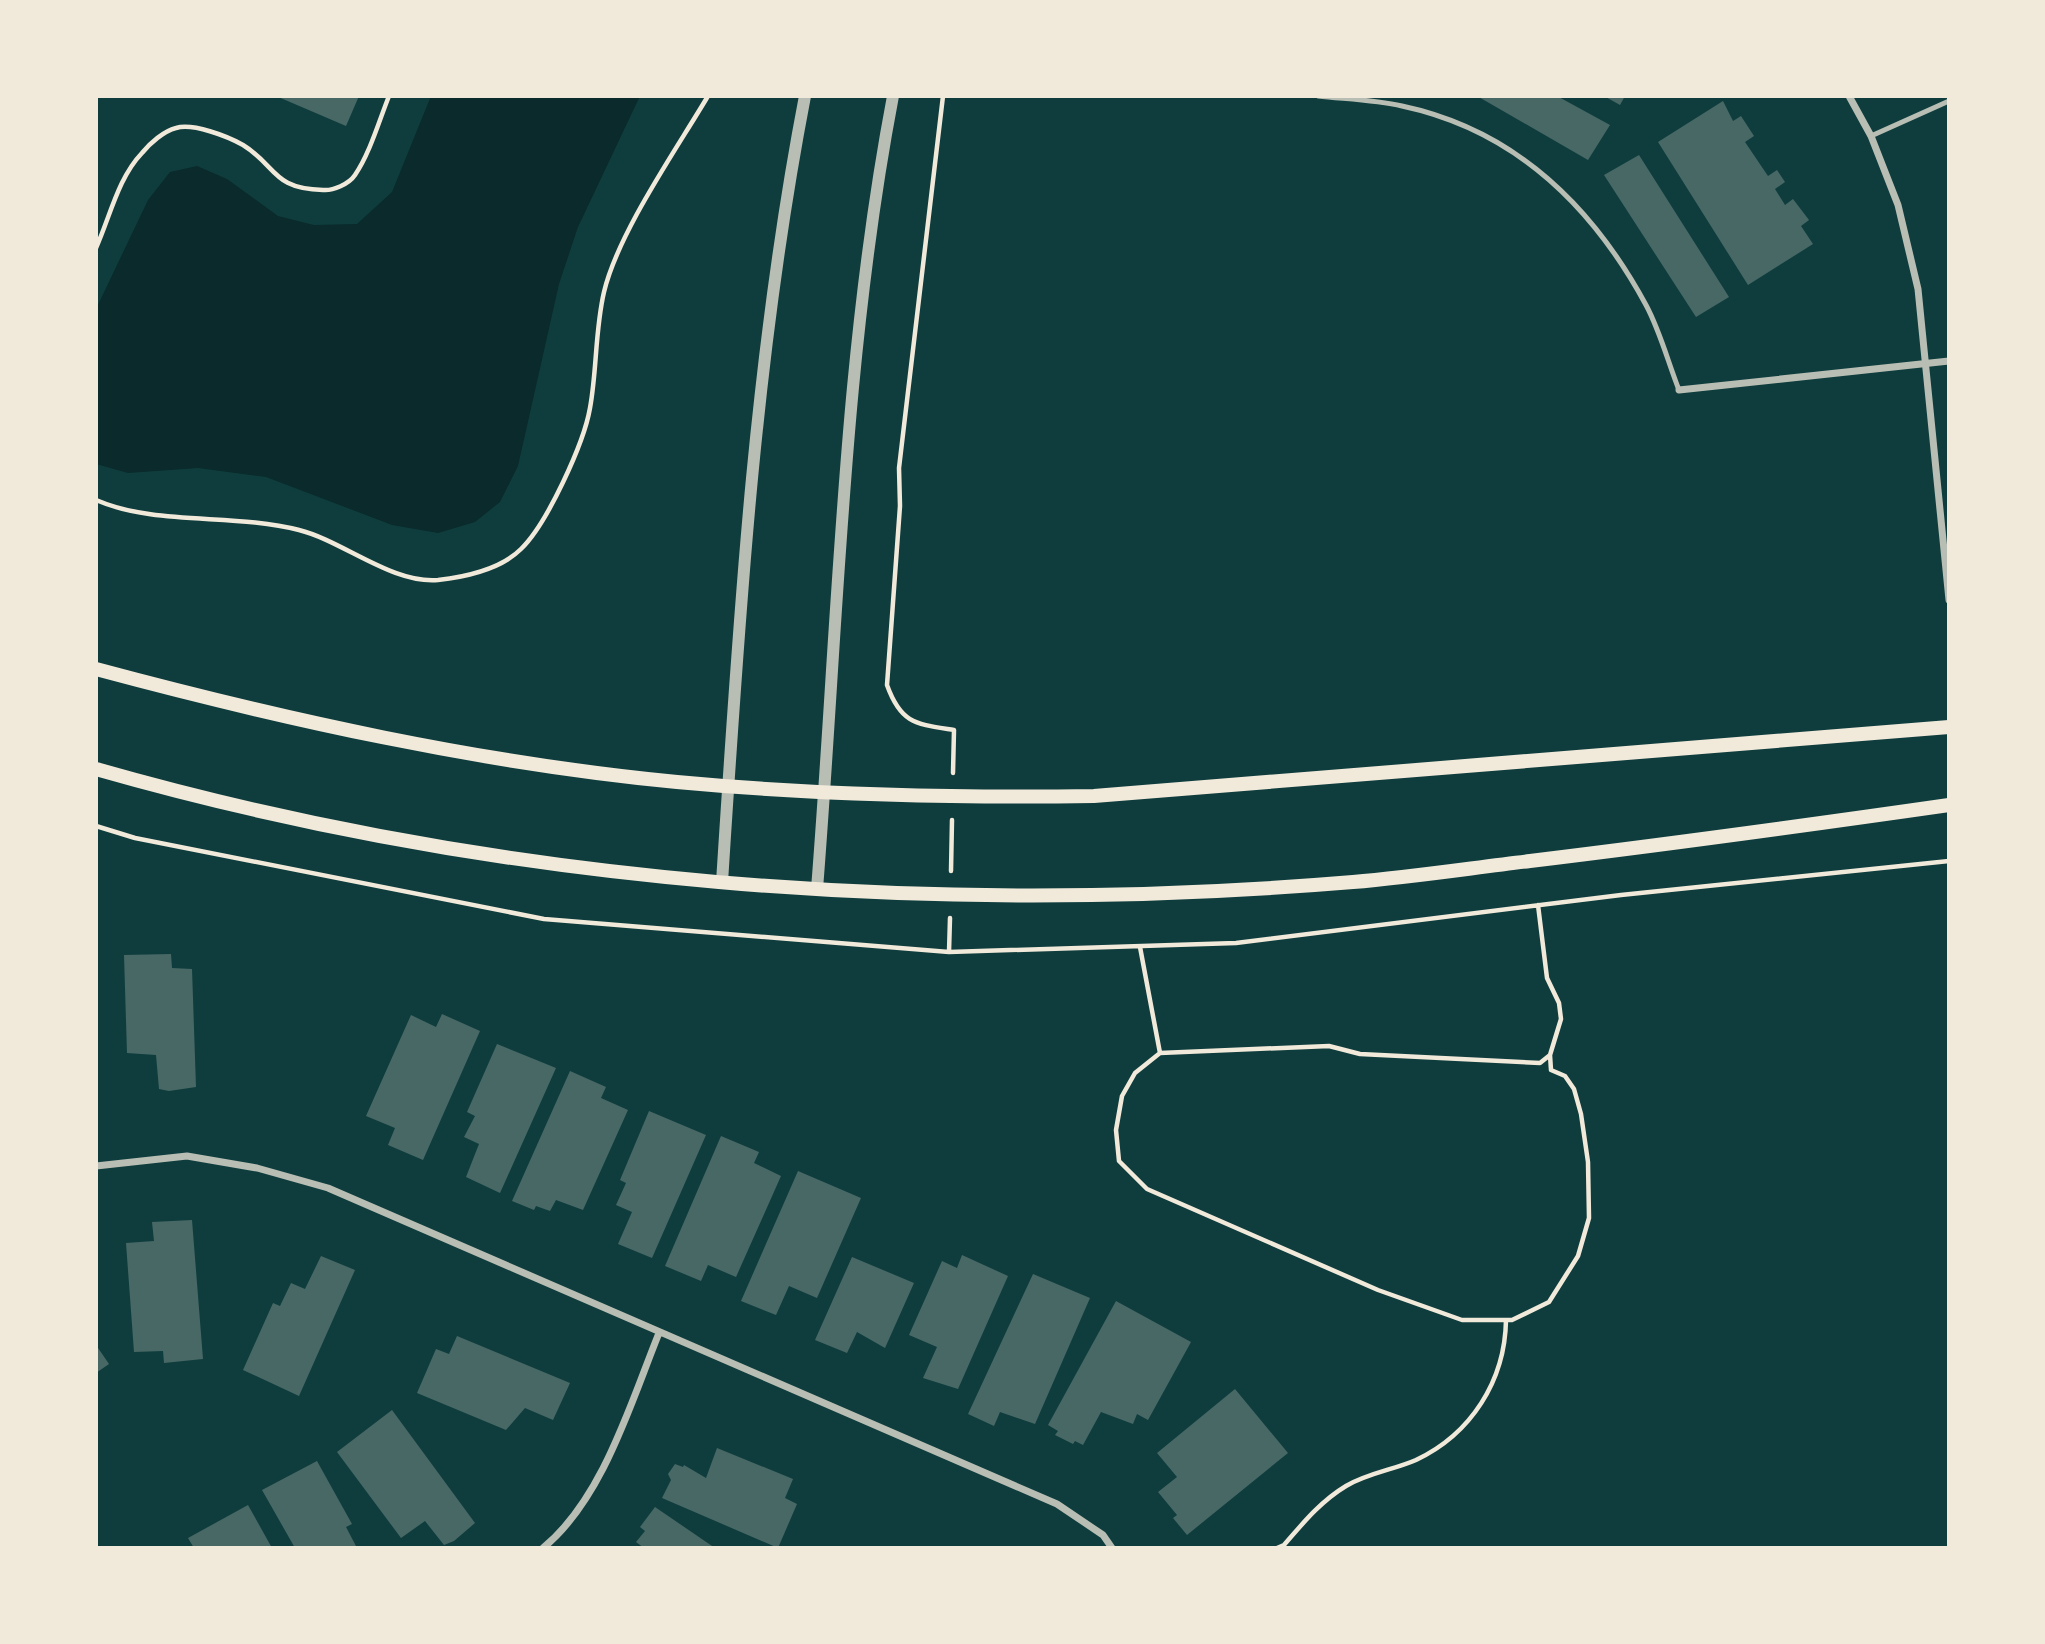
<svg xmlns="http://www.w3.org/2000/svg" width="2045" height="1644" font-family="Roboto,sans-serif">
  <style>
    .water { fill: #0a2a2b }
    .building { fill: #486865 }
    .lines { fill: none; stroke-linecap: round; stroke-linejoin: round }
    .path { stroke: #f1e9da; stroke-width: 4.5 }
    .service { stroke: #b8beb3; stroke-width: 5 }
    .minor { stroke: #b8beb3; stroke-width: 7 }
    .tertiary { stroke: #b8beb3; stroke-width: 12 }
    .secondary { stroke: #f1e9da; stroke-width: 14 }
  </style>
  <rect width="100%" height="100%" fill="#0f3d3e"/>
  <path class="water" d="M431,96H640L578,227L559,284L518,466L500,502L475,522L438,533L392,525L266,477L198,468L128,473L96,464V309L148,200L170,172L197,166L227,179L278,216L314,225L357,224L392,192Z"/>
  <path class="building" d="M276,96H359L346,126Z
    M1477,96H1557L1610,125L1588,160Z
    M1604,96H1625L1620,105Z
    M1723,101L1733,121L1741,116L1754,136L1745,142L1768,176L1777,170L1785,182L1775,189L1785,205L1793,199L1809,220L1801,226L1813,244L1748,285L1658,142Z
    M1639,155L1729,297L1696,317L1604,175Z
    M171,954L172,968L192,969L196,1087L169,1091L159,1089L156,1055L127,1053L124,955Z
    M442,1014L480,1031L423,1160L388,1145L395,1128L366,1116L411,1015L436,1027Z
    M497,1044L556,1068L500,1193L466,1177L479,1144L464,1137L475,1116L467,1112Z
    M570,1071L606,1087L601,1098L628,1110L583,1210L556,1200L550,1211L536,1206L534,1210L512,1201Z
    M649,1111L706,1135L652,1258L618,1244L632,1212L616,1205L626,1183L620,1180Z
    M721,1136L759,1152L754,1163L781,1176L736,1277L708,1265L701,1281L665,1266Z
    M798,1171L861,1198L817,1298L789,1286L776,1315L741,1301Z
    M192,1220L203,1359L164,1363L163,1351L134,1352L126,1243L154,1241L152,1222Z
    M962,1255L1008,1276L958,1389L923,1378L937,1347L909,1335L942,1261L957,1268Z
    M321,1256L355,1270L299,1396L243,1370L273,1303L280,1306L291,1283L305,1289Z
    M852,1257L914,1283L885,1348L857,1332L847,1353L815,1340Z
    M1033,1274L1090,1298L1035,1424L1000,1412L994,1426L968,1414Z
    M1116,1301L1191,1342L1148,1420L1137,1414L1133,1424L1101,1412L1083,1445L1075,1441L1073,1444L1055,1435L1058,1431L1048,1425Z
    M457,1336L570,1383L553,1420L525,1408L506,1430L417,1393L436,1349L449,1354Z
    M96,1345L109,1364L96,1373Z
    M1235,1389L1288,1453L1187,1535L1173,1518L1177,1515L1158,1492L1177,1477L1157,1453Z
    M392,1410L475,1523L454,1541L444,1545L425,1521L401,1538L337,1452Z
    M717,1448L793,1479L785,1498L797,1504L778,1548L662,1498L671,1480L668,1474L675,1464L683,1467L684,1465L706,1478Z
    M317,1461L352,1524L346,1527L357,1548H295L262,1490Z
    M248,1505L272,1548H194L188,1538Z
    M655,1507L715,1548H644L636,1542L645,1531L640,1527Z"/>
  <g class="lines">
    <path class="path" d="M943,96L899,468L900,506L887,685C901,724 916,724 954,730L953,773
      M96,248C110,217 118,178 142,153C150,143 164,131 176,128C193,123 227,136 243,145C277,166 272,189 323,190C333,191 349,184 355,175C370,153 379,121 389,96
      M96,500C156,526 234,513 299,530C343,541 392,584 438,580C464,577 501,569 521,549C547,524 584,443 590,408C597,370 595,330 604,292C618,233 676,150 708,96
      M96,826L135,838L544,919L949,952L1236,943L1621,895L1949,861
      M951,871L952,820
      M1140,947L1160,1053L1329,1046L1360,1054L1540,1063L1550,1055L1561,1019L1559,1003L1547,978L1538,905
      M949,952L950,918
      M1160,1053L1135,1073L1122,1096L1116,1130L1119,1161L1147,1189L1378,1290L1462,1320H1512L1549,1302L1578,1256L1589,1218L1588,1162L1581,1114L1574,1089L1565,1076L1551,1070L1550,1055
      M1277,1548L1284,1545C1303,1523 1321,1501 1346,1486C1368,1473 1393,1470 1416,1460C1471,1434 1505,1381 1506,1320"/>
    <path class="service" d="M1318,96C1345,99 1375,100 1402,106C1515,130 1593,207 1646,305C1660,331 1668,362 1679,390
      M1871,136L1949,101"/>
    <path class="minor" d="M1849,96L1871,136L1898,205L1918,289L1949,600
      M1679,390L1949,361
      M96,1166L187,1156L257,1168L328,1188L1057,1504L1103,1535L1112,1548
      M543,1548C603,1499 631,1402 659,1333"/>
    <path class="tertiary" d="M722,882C739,619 755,355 805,96
      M817,889C838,625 843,358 893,96"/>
    <path class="secondary" d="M96,669C286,720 480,763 677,782C816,795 954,798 1094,796L1949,727
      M96,769C502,885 932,917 1353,882C1412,877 1471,868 1530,861C1670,844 1809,825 1949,805"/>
  </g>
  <rect width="2045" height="1644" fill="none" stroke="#f1e9da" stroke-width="196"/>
</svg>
